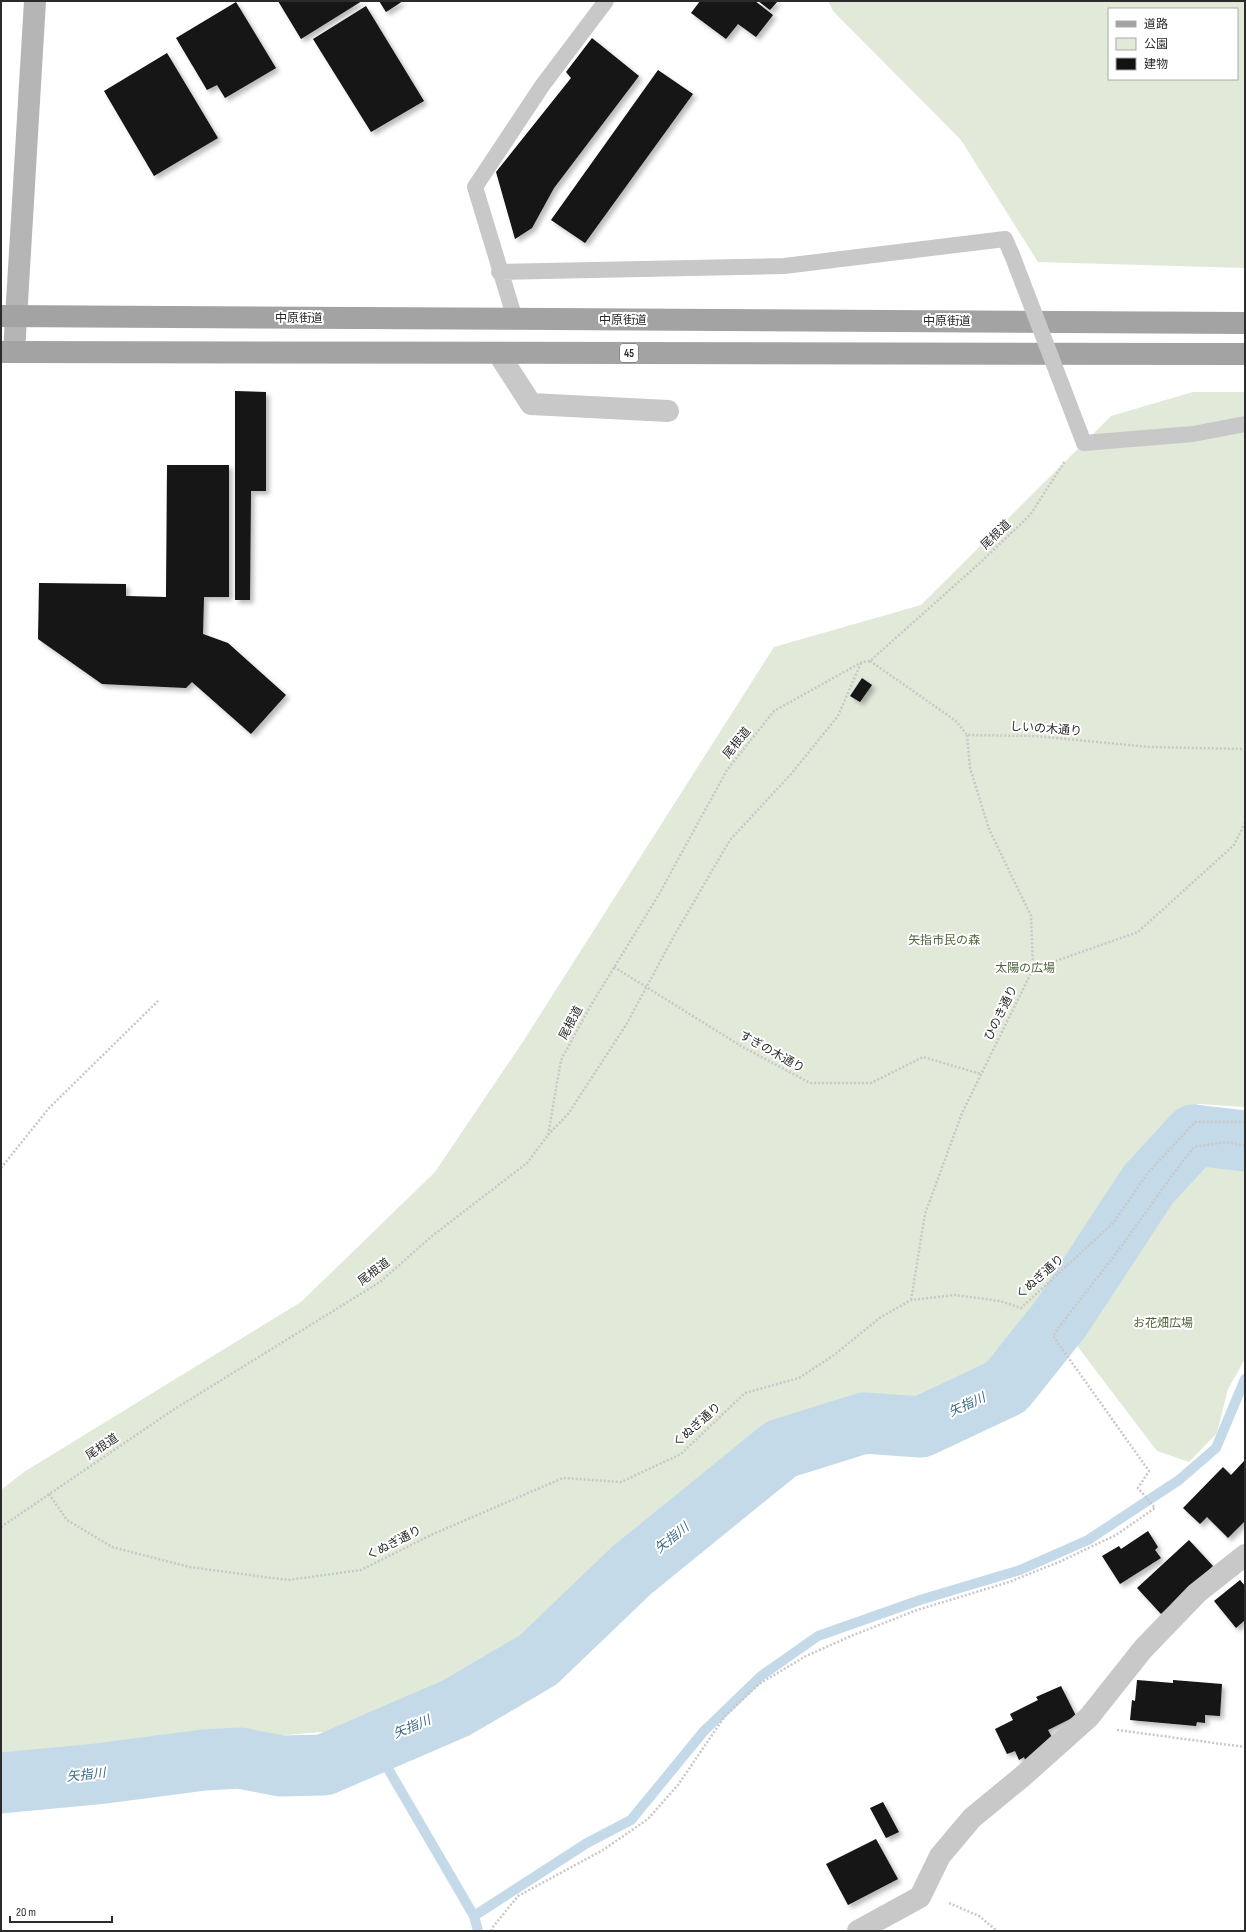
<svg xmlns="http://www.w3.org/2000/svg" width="1246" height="1932" font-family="'Sofia Sans Condensed','Noto Sans JP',sans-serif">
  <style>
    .green { fill: #e1e9d9; fill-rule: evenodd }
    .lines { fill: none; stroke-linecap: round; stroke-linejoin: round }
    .stream { stroke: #c5dae9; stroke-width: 10 }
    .river { stroke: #c5dae9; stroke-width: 61 }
    .building { fill: #121212; filter: url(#shadow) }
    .path { stroke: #c8c8c8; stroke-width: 2.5; stroke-dasharray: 2 2; stroke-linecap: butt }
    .lane { stroke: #c8c8c8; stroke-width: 16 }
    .street { stroke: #c8c8c8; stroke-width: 22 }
    .secondary { stroke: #b5b5b5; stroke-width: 22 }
    .primary { stroke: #a3a3a3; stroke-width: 22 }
    .lane-bridge { stroke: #c8c8c8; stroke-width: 16 }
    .labels { text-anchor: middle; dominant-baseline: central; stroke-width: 4; stroke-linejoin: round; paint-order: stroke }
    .shield { fill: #fff; stroke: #6b6b6b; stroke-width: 1 }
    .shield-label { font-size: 11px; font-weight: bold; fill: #2b2b2b }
    .street-label { font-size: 12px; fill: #2b2b2b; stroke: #fff }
    .park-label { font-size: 12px; fill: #4e653b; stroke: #fff }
    .water-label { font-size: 13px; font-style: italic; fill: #3d6b8a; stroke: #fff }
  </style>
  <defs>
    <filter id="shadow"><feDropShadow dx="3.5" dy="3.5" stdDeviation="2" flood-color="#0004"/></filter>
  </defs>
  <rect width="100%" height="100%" fill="#fff"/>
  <path class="green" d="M828,1H1245V268L1038,262L961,140L833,11ZM1109,9H1237V79H1109Z
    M1193,392H1245V1107L1198,1104L1059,1270L1006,1387L930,1405L784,1421L506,1655L360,1729L147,1746L1,1793V1490L24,1472L301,1302L435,1172L524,1040L774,647L921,605L1111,416Z
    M1245,1153V1359L1228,1389L1217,1433L1189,1462L1157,1451L1065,1330L1102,1262L1175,1178L1218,1154Z"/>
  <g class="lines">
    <path class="stream" d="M373,1743L474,1916L478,1931
      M474,1916L587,1843L631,1820L704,1731L761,1676L818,1636L920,1600L1020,1570L1088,1540L1179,1480L1216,1448L1245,1379"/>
    <path class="river" d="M1,1783L97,1774L204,1760L240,1758L281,1766L324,1765L456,1708L538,1660L632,1570L781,1449L864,1423L921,1427L1006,1387L1061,1318L1148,1185L1194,1135L1245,1141"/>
  </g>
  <path class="building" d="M278,1H362L301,39Z
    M379,1H403L386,12Z
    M700,1H755L773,15L756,37L738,24L726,39L691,13Z
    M758,1H778L770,10Z
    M236,2L276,68L225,98L217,85L207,90L176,38Z
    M366,6L424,101L371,132L313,39Z
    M592,38L639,76L554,188L532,228L515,239L496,172L571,78L566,72Z
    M167,53L218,138L154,176L104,91Z
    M658,70L693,94L585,243L551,220Z
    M235,391L266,392V491H251L250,600H235Z
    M167,465H229V597H204L203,634L228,643L286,695L251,734L192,682L186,688L102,684L38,639L39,583L126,584V596L166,597Z
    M862,678L872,685L860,702L850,696Z
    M1245,1460V1521L1228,1538L1207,1517L1200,1524L1183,1508L1223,1467L1231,1475Z
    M1148,1531L1158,1547L1155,1550L1161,1558L1120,1584L1102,1556L1119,1546L1121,1549Z
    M1189,1540L1213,1566L1161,1614L1137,1588Z
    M1240,1580L1245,1586V1620L1236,1628L1214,1601Z
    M1137,1680L1173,1683V1680L1222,1684L1220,1716L1205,1715V1723L1197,1722L1196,1726L1130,1720L1132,1700L1135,1701Z
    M1061,1686L1076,1716L1048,1730L1055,1743L1026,1762L1024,1757L1019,1760L1015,1751L1007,1754L995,1729L1013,1720L1010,1714L1038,1700L1036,1697Z
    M883,1802L899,1832L886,1838L870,1808Z
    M876,1839L898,1879L848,1905L826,1864Z"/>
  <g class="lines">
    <path class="path" d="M870,661L956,721L967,735L1035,736L1150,747L1245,749
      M614,967L741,1046L810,1083H871L923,1057L981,1074
      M1033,969L1138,932L1234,845L1245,823
      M548,1135L568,1114L626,1025L674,936L730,840L791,774L838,716L861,663
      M1,1168L49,1108L158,1001
      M911,1300L925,1214L962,1113L1033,969L1031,916L989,829L970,768L967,735
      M49,1494L67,1520L112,1547L189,1567L288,1580L361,1570L431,1535L563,1478L621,1482L681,1454L745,1393L799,1378L834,1355L881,1317L911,1300L955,1295L1000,1301L1021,1308L1114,1222L1147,1174L1195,1122H1245
      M1,1527L173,1410L380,1282L432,1236L527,1163L548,1135L561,1060L591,1005L658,896L727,770L774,711L862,662L870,661L982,561L1030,515L1065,461
      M1117,1730L1245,1747
      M949,1903L979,1916L997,1931
      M491,1931L493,1927L518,1896L603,1850L648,1819L678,1785L725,1716L759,1684L806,1656L851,1636L917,1610L1009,1582L1059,1562L1116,1535L1155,1508L1138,1488L1149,1471L1053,1336C1076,1303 1102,1273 1125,1241C1148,1210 1169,1178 1194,1147L1226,1142L1245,1146"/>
    <path class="lane" d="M499,272L784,266L1005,239L1012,255
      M515,319L475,187L542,86L606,1
      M1084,443L1193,434L1245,424"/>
    <path class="street" d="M498,353L531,404L668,411
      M858,1931L920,1897L940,1856L972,1818L1023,1776L1089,1717L1143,1649L1197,1593L1245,1555"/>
    <path class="secondary" d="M14,352L35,1"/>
    <path class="primary" d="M1,316L1245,323
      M1,352L1245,354"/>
    <path class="lane-bridge" d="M1012,255L1084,443"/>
  </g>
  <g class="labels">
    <rect class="shield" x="620" y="344" width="18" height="18" rx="3"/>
    <g class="shield-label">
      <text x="629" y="353">45</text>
    </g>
    <g class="street-label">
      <text x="299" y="318">中原街道</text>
      <text x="623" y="320">中原街道</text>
      <text x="947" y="321">中原街道</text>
      <text transform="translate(996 535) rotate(-44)">尾根道</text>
      <text transform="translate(1046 729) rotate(4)">しいの木通り</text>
      <text transform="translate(737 743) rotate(-51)">尾根道</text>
      <text transform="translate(1001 1013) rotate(-64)">ひのき通り</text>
      <text transform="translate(571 1023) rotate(-62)">尾根道</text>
      <text transform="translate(772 1052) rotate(29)">すぎの木通り</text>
      <text transform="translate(374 1272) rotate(-37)">尾根道</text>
      <text transform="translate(1040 1277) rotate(-42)">くぬぎ通り</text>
      <text transform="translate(697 1425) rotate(-42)">くぬぎ通り</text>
      <text transform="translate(102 1447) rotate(-34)">尾根道</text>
      <text transform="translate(394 1543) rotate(-27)">くぬぎ通り</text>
    </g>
    <g class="park-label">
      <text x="944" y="940">矢指市民の森</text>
      <text x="1025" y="968">太陽の広場</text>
      <text x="1163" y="1323">お花畑広場</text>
    </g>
    <g class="water-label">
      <text transform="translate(967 1405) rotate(-25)">矢指川</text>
      <text transform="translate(672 1538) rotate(-39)">矢指川</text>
      <text transform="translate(412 1727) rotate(-23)">矢指川</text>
      <text transform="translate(86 1775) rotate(-6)">矢指川</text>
    </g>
  </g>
  <rect width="1246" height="1932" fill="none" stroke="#2b2b2b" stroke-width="4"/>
  <rect x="1108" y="8" width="130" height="72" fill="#ffffff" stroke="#aaaaaa"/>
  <rect x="1116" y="21" width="20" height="6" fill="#a3a3a3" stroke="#aaaaaa"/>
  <text x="1144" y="28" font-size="12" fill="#2b2b2b">道路</text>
  <rect x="1116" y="38" width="20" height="12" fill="#e1e9d9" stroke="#aaaaaa"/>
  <text x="1144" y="48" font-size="12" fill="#2b2b2b">公園</text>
  <rect x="1116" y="58" width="20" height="12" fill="#121212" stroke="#aaaaaa"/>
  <text x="1144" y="68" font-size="12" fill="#2b2b2b">建物</text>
  <path d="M10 1916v6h102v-6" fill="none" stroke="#2b2b2b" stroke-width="2"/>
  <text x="16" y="1916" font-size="12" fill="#2b2b2b" stroke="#ffffff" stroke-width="3" paint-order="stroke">20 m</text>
</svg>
